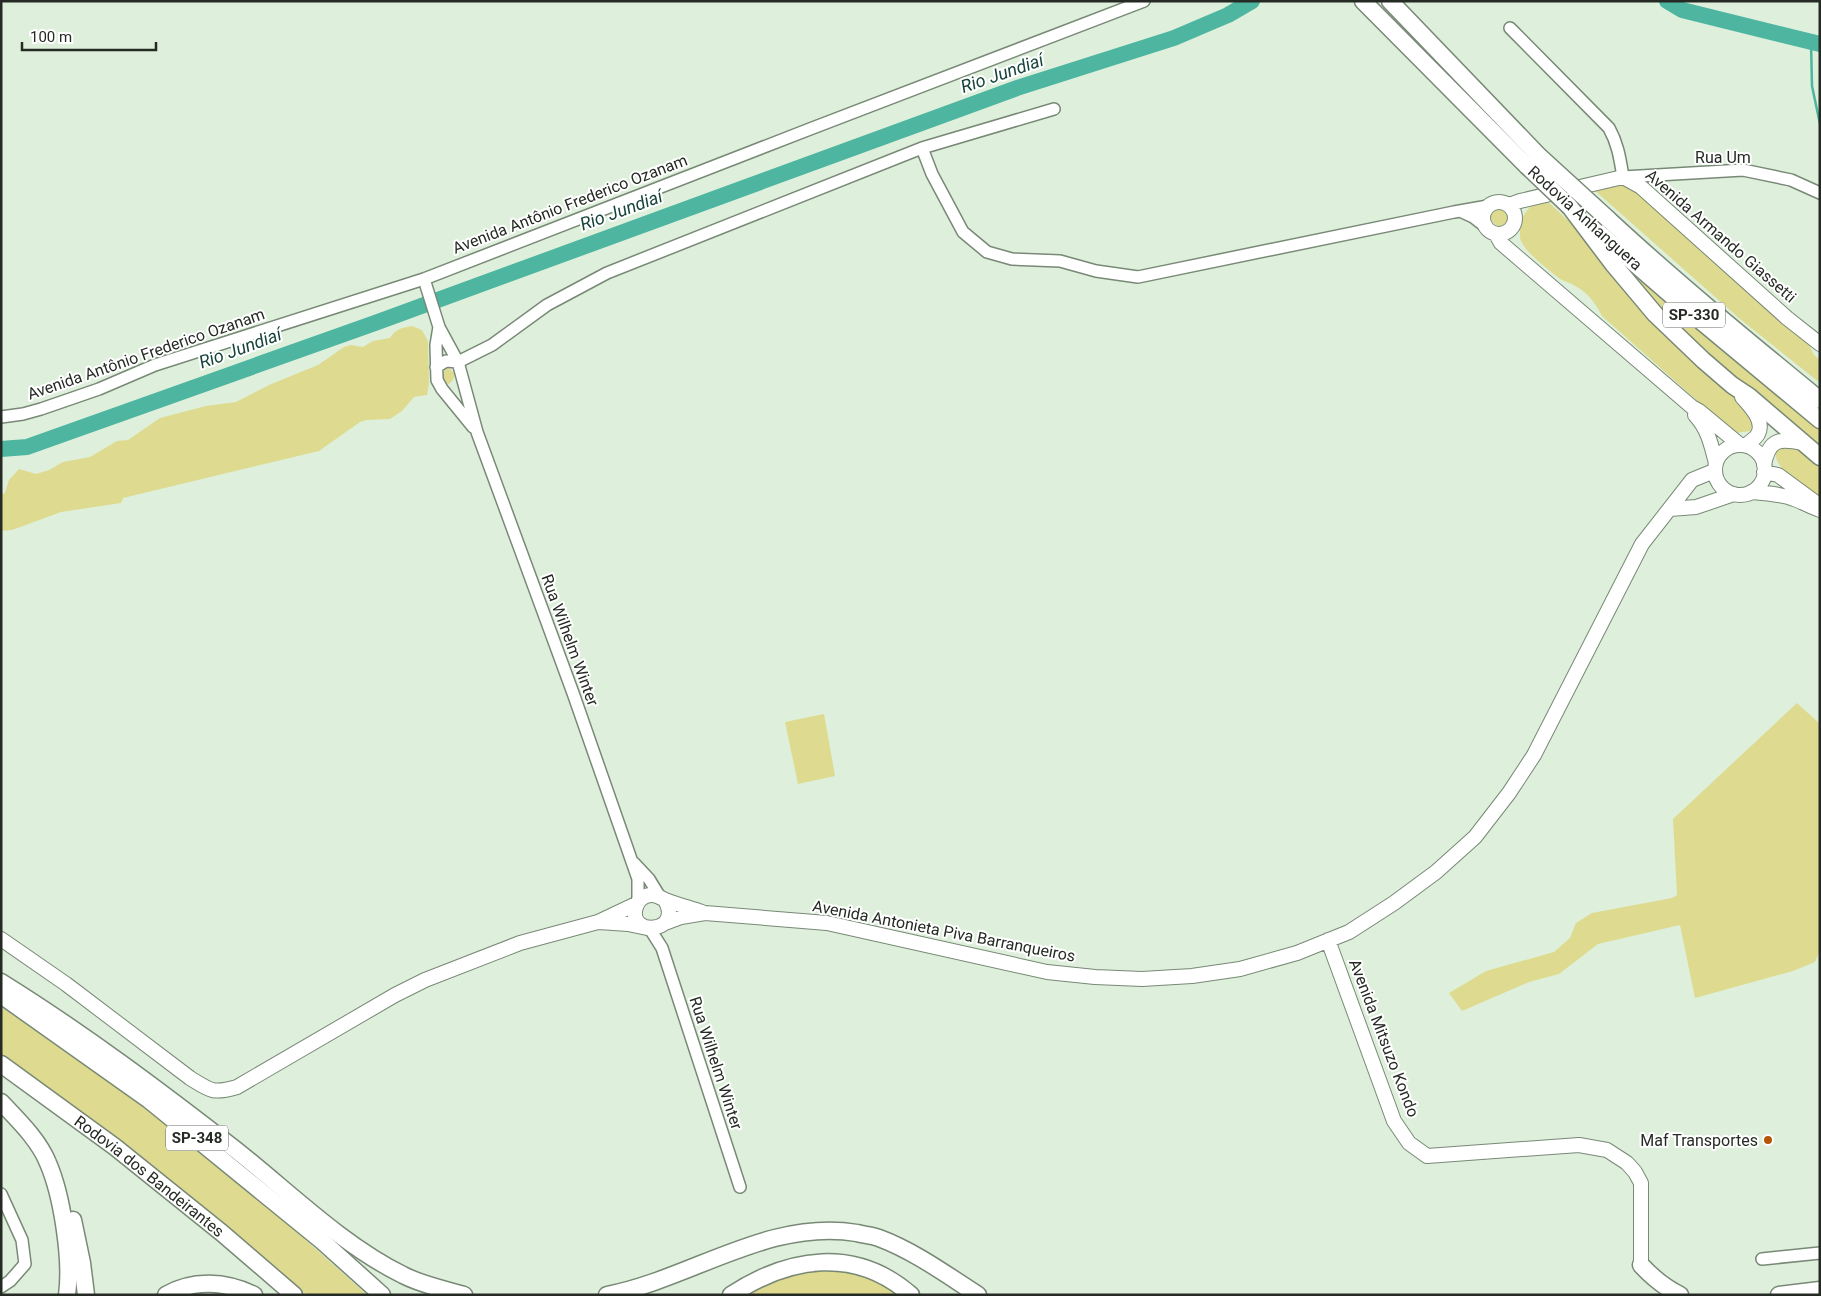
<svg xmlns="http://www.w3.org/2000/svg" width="1821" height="1296" font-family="Roboto,sans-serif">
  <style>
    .green { fill: #deda8f }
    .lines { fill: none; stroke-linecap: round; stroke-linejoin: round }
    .stream { stroke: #4db5a0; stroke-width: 2.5 }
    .river { stroke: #4db5a0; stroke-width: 16 }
    .minor-casing { stroke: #788976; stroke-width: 14 }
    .major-casing { stroke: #788976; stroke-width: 16 }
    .highway-casing { stroke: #788976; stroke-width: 19 }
    .minor { stroke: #fff; stroke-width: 11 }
    .major { stroke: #fff; stroke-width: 14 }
    .highway { stroke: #fff; stroke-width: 16 }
    .highway-bridge-casing { stroke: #788976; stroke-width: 19; stroke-linecap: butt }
    .highway-bridge { stroke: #fff; stroke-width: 16 }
    .poi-dot { fill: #b45507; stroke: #fff; stroke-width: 2 }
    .labels { text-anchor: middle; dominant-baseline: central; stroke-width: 4; stroke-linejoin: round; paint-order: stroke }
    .shield { fill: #fff; stroke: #666b66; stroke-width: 1 }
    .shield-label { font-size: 15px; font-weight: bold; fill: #252b24 }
    .street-label { font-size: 16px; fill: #252b24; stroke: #fff }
    .poi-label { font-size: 16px; fill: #252b24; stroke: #fff; text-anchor: end }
    .water-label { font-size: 18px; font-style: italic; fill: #16443b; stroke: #fff }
  </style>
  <rect width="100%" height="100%" fill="#def0db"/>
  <path class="green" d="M1621,184L1634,190L1806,339L1814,355L1820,360V383L1740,319L1593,189Z
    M1544,198L1575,227L1739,399C1746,409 1757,419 1750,431L1736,433L1729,429L1602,316C1596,304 1589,294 1577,287C1572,283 1565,282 1560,279C1550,271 1526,253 1521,241C1519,236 1520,228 1521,222C1525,210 1532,204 1544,198Z
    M1491 217a9 9 0 1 1 18 0a9 9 0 1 1-18 0Z
    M1630,272C1692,326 1754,379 1820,429V449L1795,429L1670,321Z
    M412,326L422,330L428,341L429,384L427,395L414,397L402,411L390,419L367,420L360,422L319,451L123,498L121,503L61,512L12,530L1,531V495L5,493L9,480L19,469L36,474L49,470L63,462L90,457L117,441L128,440L160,418L206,406L236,402L269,385L318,365L344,347L351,345L363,347L373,341L390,338C396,329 401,328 412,326Z
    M449,368L455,374L453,380L449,384L445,383L442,377L445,369Z
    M1793,445L1820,465V497C1804,486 1770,469 1776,447Z
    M1797,703L1819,723L1820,727V950L1815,962L1793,971L1695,998L1680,925L1598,944L1559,974L1529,982L1462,1011L1449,993L1486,971L1554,952L1570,938L1576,923L1592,913L1672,898L1677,895L1673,819Z
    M824,714L835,776L798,784L785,722Z
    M1,1007C75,1055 147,1108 215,1163C267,1205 317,1250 367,1295H307L236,1236L1,1057Z
    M851,1268L886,1286L897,1295H734L776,1272Z"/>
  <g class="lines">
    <path class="stream" d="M1811,42L1812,86L1820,124"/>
    <path class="river" d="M1667,1L1682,10L1820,44
      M1,449L27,447L375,323L1017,88L1174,38L1228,15L1252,1"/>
    <g class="minor-casing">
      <path id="minor" d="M1510,28L1609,128C1618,144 1620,159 1623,177L1743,170L1791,180L1820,193
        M922,148L932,174L963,232L987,252L1012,259L1060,261L1096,271L1138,277L1454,212L1488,206
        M1460,211L1473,217L1486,227
        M424,279L439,327L458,362L477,432L573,693L631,859L638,879V902
        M439,327L436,345L437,380L442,389L473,427
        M436,367L446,361L458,362L492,345L547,305L607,273L922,148L1054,109
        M1,417L23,414L41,409L99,389L155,365L424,279L810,129L1144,1
        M634,863L649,879L660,897
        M650,929L662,948L740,1187
        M1,1194L22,1240L25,1264L10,1281L1,1287
        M1762,1259L1820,1253"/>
    </g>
    <g class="major-casing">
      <path id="major" d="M1483 218a16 16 0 1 1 32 0a16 16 0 1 1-32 0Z
        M1509,205L1520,201L1623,177L1641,187L1787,318L1820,344
        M1496,234L1501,243L1692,407L1699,411L1740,445
        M1742,397C1750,406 1765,421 1758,434C1756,438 1750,442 1746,445
        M1695,415C1708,429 1711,444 1716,463
        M1715 470a25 25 0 1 1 50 0a25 25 0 1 1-50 0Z
        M1764,465C1769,439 1779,438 1803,443
        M1764,472L1778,475L1819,505
        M1751,492C1766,493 1781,494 1794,499C1803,502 1811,507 1820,510
        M1670,509L1696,507L1734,494
        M665,900C684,934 626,937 636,907C638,900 643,896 650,895C658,894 661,899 668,901C679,905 690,908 702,912
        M599,922L628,924L647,928
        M665,923L681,917L705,913L827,923L1047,972L1095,977L1142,979L1192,976L1240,969L1297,953L1349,932L1394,903L1436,872L1475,837L1509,793L1534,755L1642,544L1692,480L1714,471
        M1,939L66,984L190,1078C211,1091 213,1094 237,1087L395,995L425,980L520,943L598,922L636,904
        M1328,940L1394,1121L1409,1143L1427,1156L1579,1145L1607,1150L1627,1163L1635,1172L1641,1183V1265"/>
    </g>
    <g class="highway-casing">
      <g id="highway">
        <path d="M1363,1L1527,166"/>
        <path d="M1390,1L1539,156"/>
        <path d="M1570,207L1613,264L1655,314L1703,360L1732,385L1750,397L1820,457"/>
        <path d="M1608,219C1676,282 1748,341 1820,400"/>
        <path d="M1596,230L1702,322L1820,420"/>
        <path d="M1,982C83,1033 160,1091 236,1150C289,1192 342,1245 403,1275C422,1285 444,1289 464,1295"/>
        <path d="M1,995L149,1100L322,1241L382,1295"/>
        <path id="s1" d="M1,1064L115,1147L222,1233L294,1295"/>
        <path d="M1,1102C18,1120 39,1140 48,1163C62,1195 72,1260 67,1295"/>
        <path d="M73,1220L82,1263L86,1295"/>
        <path d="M1641,1265C1653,1278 1664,1287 1680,1295"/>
        <path d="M166,1295C193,1279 226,1281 254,1295"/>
        <path d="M607,1295C691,1279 769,1218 857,1233C864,1235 872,1235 879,1238C914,1251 947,1275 978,1295"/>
        <path d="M731,1295C789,1257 855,1246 911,1295"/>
        <path d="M1779,1295L1820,1290"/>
      </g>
    </g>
    <use href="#minor" class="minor"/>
    <use href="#major" class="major"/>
    <use href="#highway" class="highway"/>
    <g class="highway-bridge-casing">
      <path id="highway-bridge" d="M1539,156L1608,219
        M1527,166L1570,207"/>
    </g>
    <use href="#highway-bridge" class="highway-bridge"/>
  </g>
  <circle class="poi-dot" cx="1768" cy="1140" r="5"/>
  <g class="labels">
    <g class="shield">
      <rect x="1663" y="302.5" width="62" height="25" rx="4"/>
      <rect x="166" y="1125.5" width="62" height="25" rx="4"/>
    </g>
    <g class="shield-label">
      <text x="1694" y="315">SP-330</text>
      <text x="197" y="1138">SP-348</text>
    </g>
    <g class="street-label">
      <text x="1723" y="157">Rua Um</text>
      <text transform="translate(570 204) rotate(-21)">Avenida Antônio Frederico Ozanam</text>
      <text transform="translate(1585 218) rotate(42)">Rodovia Anhanguera</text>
      <text transform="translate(1721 236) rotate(41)">Avenida Armando Giassetti</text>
      <text transform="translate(146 354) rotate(-19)">Avenida Antônio Frederico Ozanam</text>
      <text transform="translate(570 640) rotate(70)">Rua Wilhelm Winter</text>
      <text transform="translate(944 931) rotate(11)">Avenida Antonieta Piva Barranqueiros</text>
      <text transform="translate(1384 1038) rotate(69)">Avenida Mitsuzo Kondo</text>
      <text transform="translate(716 1063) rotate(72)">Rua Wilhelm Winter</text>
      <text stroke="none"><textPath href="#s1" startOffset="186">Rodovia dos Bandeirantes</textPath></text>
    </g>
    <g class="poi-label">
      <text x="1758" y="1140">Maf Transportes</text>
    </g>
    <g class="water-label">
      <text transform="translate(1002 73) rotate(-19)">Rio Jundiaí</text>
      <text transform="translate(621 210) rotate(-20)">Rio Jundiaí</text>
      <text transform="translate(240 348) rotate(-20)">Rio Jundiaí</text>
    </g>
  </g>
  <rect width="1821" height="1296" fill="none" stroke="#252b24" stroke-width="5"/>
  <path d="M22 42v8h134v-8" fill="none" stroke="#252b24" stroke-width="2.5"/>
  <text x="30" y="42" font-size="15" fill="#252b24" stroke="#ffffff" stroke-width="4" paint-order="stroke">100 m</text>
</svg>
